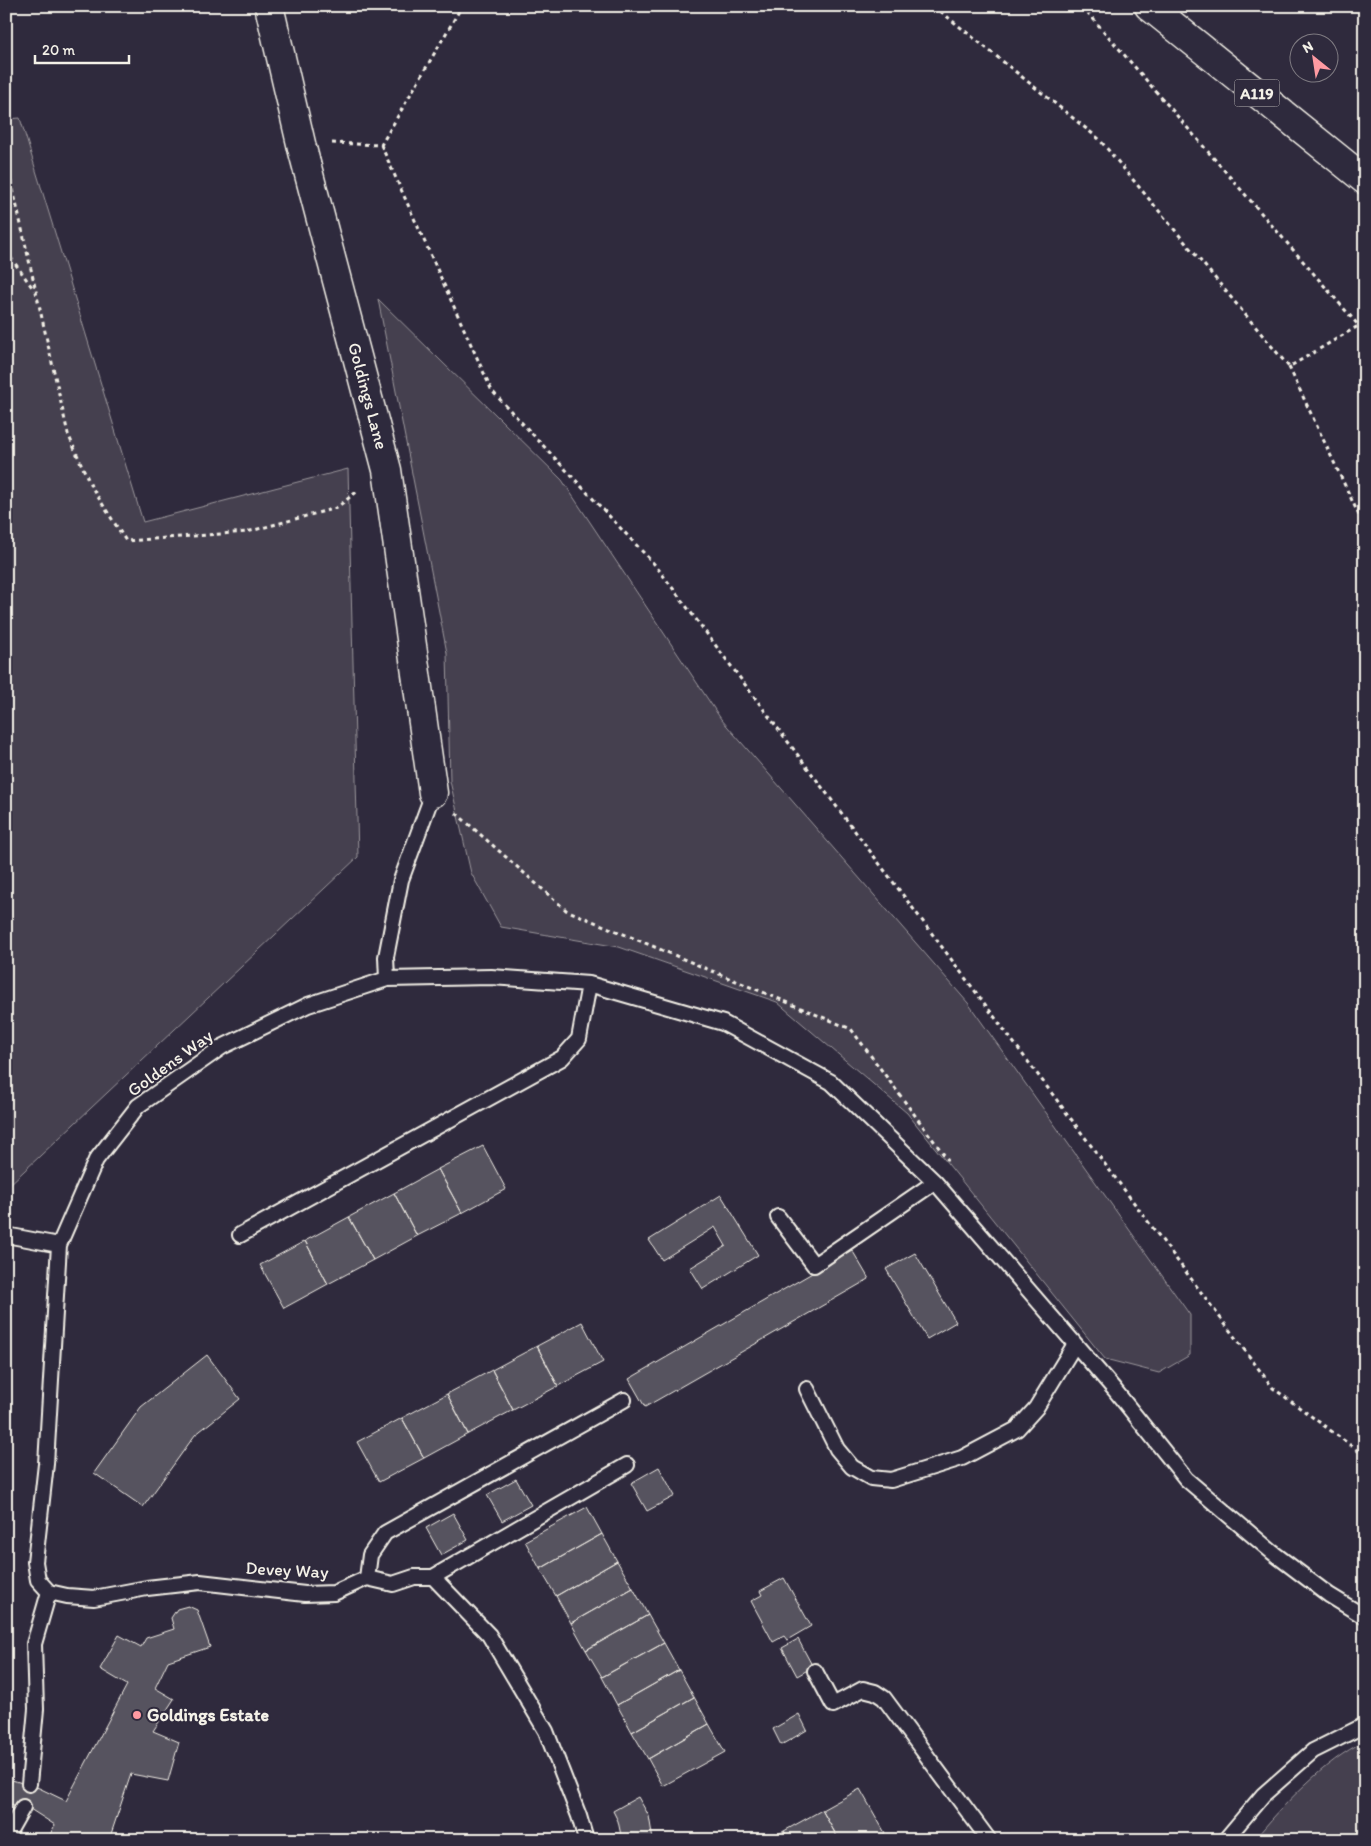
<svg xmlns="http://www.w3.org/2000/svg" width="1371" height="1846" font-family="Itim,sans-serif">
  <style>
    .green { fill: #454050; stroke: #9c989c }
    .building { fill: #56525f; stroke: #f4f1e8 }
    .lines { fill: none; stroke-linecap: round; stroke-linejoin: round }
    .lane-casing { stroke: #f4f1e8; stroke-width: 18 }
    .street-casing { stroke: #f4f1e8; stroke-width: 31 }
    .primary-casing { stroke: #f4f1e8; stroke-width: 31 }
    .path { stroke: #f4f1e8; stroke-width: 3; stroke-dasharray: 4 4; stroke-linecap: butt }
    .lane { stroke: #2f2a3d; stroke-width: 14 }
    .street { stroke: #2f2a3d; stroke-width: 28 }
    .primary { stroke: #2f2a3d; stroke-width: 28 }
    .poi-dot { fill: #ff9aa2; stroke: #2f2a3d; stroke-width: 2 }
    .labels { text-anchor: middle; dominant-baseline: central; stroke-width: 4; stroke-linejoin: round; paint-order: stroke }
    .shield { fill: #2f2a3d; stroke: #b9b5b5; stroke-width: 1 }
    .shield-label { font-size: 16px; font-weight: bold; fill: #f4f1e8 }
    .street-label { font-size: 18px; fill: #f4f1e8; stroke: #2f2a3d }
    .poi-label { font-size: 18px; font-weight: bold; fill: #f4f1e8; stroke: #2f2a3d; text-anchor: start }
  </style>
  <rect width="100%" height="100%" fill="#2f2a3d"/>
  <filter id="ink" filterUnits="userSpaceOnUse"><feTurbulence type="fractalNoise" baseFrequency=".02" numOctaves="2"/><feDisplacementMap in="SourceGraphic" scale="10" xChannelSelector="R" yChannelSelector="G"/><feConvolveMatrix kernelMatrix="1 2 1 2 8 2 1 2 1" color-interpolation-filters="sRGB"/></filter>
  <g filter="url(#ink)">
    <path class="green" d="M6,114L8,119L20,118L143,522L348,469L358,857L7,1187Z
      M378,299L562,480L721,719L968,1003L1190,1315V1355L1159,1373L1105,1359L907,1113L777,1002L619,947L501,927L471,873L450,781L447,653Z
      M1365,1741V1840H1254C1283,1805 1324,1761 1365,1741Z"/>
    <path class="building" d="M483,1146L506,1189L462,1213L438,1169Z
      M438,1169L462,1213L417,1236L394,1193Z
      M394,1193L417,1236L373,1260L349,1217Z
      M721,1195L758,1255L703,1289L690,1268L726,1246L715,1227L662,1260L649,1240Z
      M349,1217L373,1260L328,1284L305,1241Z
      M305,1241L328,1284L284,1308L260,1265Z
      M852,1250L869,1279L645,1407L629,1379Z
      M915,1253L956,1322L927,1339L886,1269Z
      M582,1322L603,1362L558,1386L537,1346Z
      M537,1346L558,1386L513,1410L492,1370Z
      M207,1355L240,1399L195,1435L143,1507L94,1473L141,1407Z
      M492,1370L513,1410L468,1434L447,1394Z
      M447,1394L468,1434L424,1458L402,1418Z
      M402,1418L424,1458L379,1482L357,1442Z
      M659,1467L675,1496L647,1511L631,1483Z
      M516,1479L531,1505L502,1521L487,1495Z
      M587,1507L602,1534L540,1569L525,1541Z
      M453,1513L468,1540L441,1555L426,1528Z
      M602,1534L617,1561L556,1596L540,1569Z
      M617,1561L633,1588L571,1623L556,1596Z
      M784,1578L811,1626L787,1640L784,1636L773,1642L751,1601L762,1595L760,1591Z
      M633,1588L648,1615L586,1650L571,1623Z
      M188,1606L197,1610L210,1647L168,1661L155,1688L174,1699L153,1731L179,1742L168,1781L131,1774L109,1840H47L55,1825L30,1809L6,1803L12,1780L39,1788L66,1801L127,1685L100,1669L119,1635L141,1647L146,1638L174,1629L171,1618L177,1609Z
      M648,1615L664,1643L602,1677L586,1650Z
      M798,1639L813,1667L797,1676L782,1648Z
      M664,1643L679,1670L617,1705L602,1677Z
      M679,1670L694,1697L632,1732L617,1705Z
      M694,1697L709,1724L648,1759L632,1732Z
      M799,1714L807,1730L781,1745L773,1729Z
      M709,1724L725,1752L663,1786L648,1759Z
      M860,1789L885,1833L873,1840H839L822,1810Z
      M638,1797L649,1816L653,1840H622L618,1821L613,1811Z
      M822,1810L839,1840H789L784,1831Z
      M784,1831L789,1840H769Z"/>
    <g class="lines">
      <g class="lane-casing">
        <path id="lane" d="M387,979L386,957L401,880L433,793
          M778,1217L814,1265L935,1182
          M6,1235L59,1245
          M240,1235L562,1058L579,1039L589,984
          M807,1389L837,1449L852,1467L871,1478L891,1480L962,1458L1017,1429L1036,1408L1075,1344
          M433,1577L627,1465
          M367,1578L370,1555L385,1533L624,1400
          M815,1671L833,1705L863,1689L875,1692L884,1698L989,1840
          M29,1784L36,1709L34,1644L49,1592
          M6,1837L23,1807
          M586,1840L579,1816L546,1731L489,1635L433,1577H414L393,1584L367,1578L334,1593L305,1594L200,1582L147,1588L94,1598L67,1596L49,1592L38,1580L35,1562L46,1464L59,1245L96,1160L138,1106L222,1047L308,1005L387,979L491,977L589,984L723,1023L831,1082L935,1182L1114,1389L1186,1479L1272,1552L1329,1595L1365,1617
          M1225,1840L1263,1795L1313,1751L1365,1725"/>
      </g>
      <g class="street-casing">
        <path id="street" d="M269,6L302,148L387,470L433,793"/>
      </g>
      <g class="primary-casing">
        <path id="primary" d="M1149,6L1365,180"/>
      </g>
      <path class="path" d="M934,6L1099,139L1289,367L1365,322
        M1082,6L1359,326
        M332,143L381,145L462,6
        M381,145L492,391L656,566L1273,1388L1365,1456
        M6,158L68,434L91,486L126,541L247,532L336,508L359,490
        M6,251L34,290
        M1289,367L1365,528
        M456,813L566,910L851,1029L948,1160"/>
      <use href="#lane" class="lane"/>
      <use href="#street" class="street"/>
      <use href="#primary" class="primary"/>
    </g>
  </g>
  <circle class="poi-dot" cx="137" cy="1715" r="5"/>
  <g class="labels">
    <rect class="shield" x="1234.5" y="79.5" width="45" height="27" rx="4"/>
    <g class="shield-label">
      <text x="1257" y="93">A119</text>
    </g>
    <g class="street-label">
      <text transform="translate(368 396) rotate(75)">Goldings Lane</text>
      <text transform="translate(170 1063) rotate(-36)">Goldens Way</text>
      <text transform="translate(287 1570) rotate(3)">Devey Way</text>
    </g>
    <g class="poi-label">
      <text x="147" y="1715">Goldings Estate</text>
    </g>
  </g>
  <rect width="1371" height="1846" fill="none" stroke="#2f2a3d" stroke-width="25"/>
  <rect x="12" y="12" width="1346" height="1821" fill="none" stroke="#f4f1e8" stroke-width="2" filter="url(#ink)"/>
  <g transform="translate(1314 58) rotate(330)"><circle r="24" fill="#2f2a3d" stroke="#7e7a81"/>
  <path d="M0-4L9 19L0 12L-9 19Z" fill="#ff9aa2"/>
  <text y="-8" font-size="14" font-weight="bold" text-anchor="middle" fill="#f4f1e8">N</text>
  </g>
  <path d="M35 55v8h94v-8" fill="none" stroke="#f4f1e8" stroke-width="2.5"/>
  <text x="42" y="55" font-size="15" fill="#f4f1e8" stroke="#2f2a3d" stroke-width="4" paint-order="stroke">20 m</text>
</svg>
